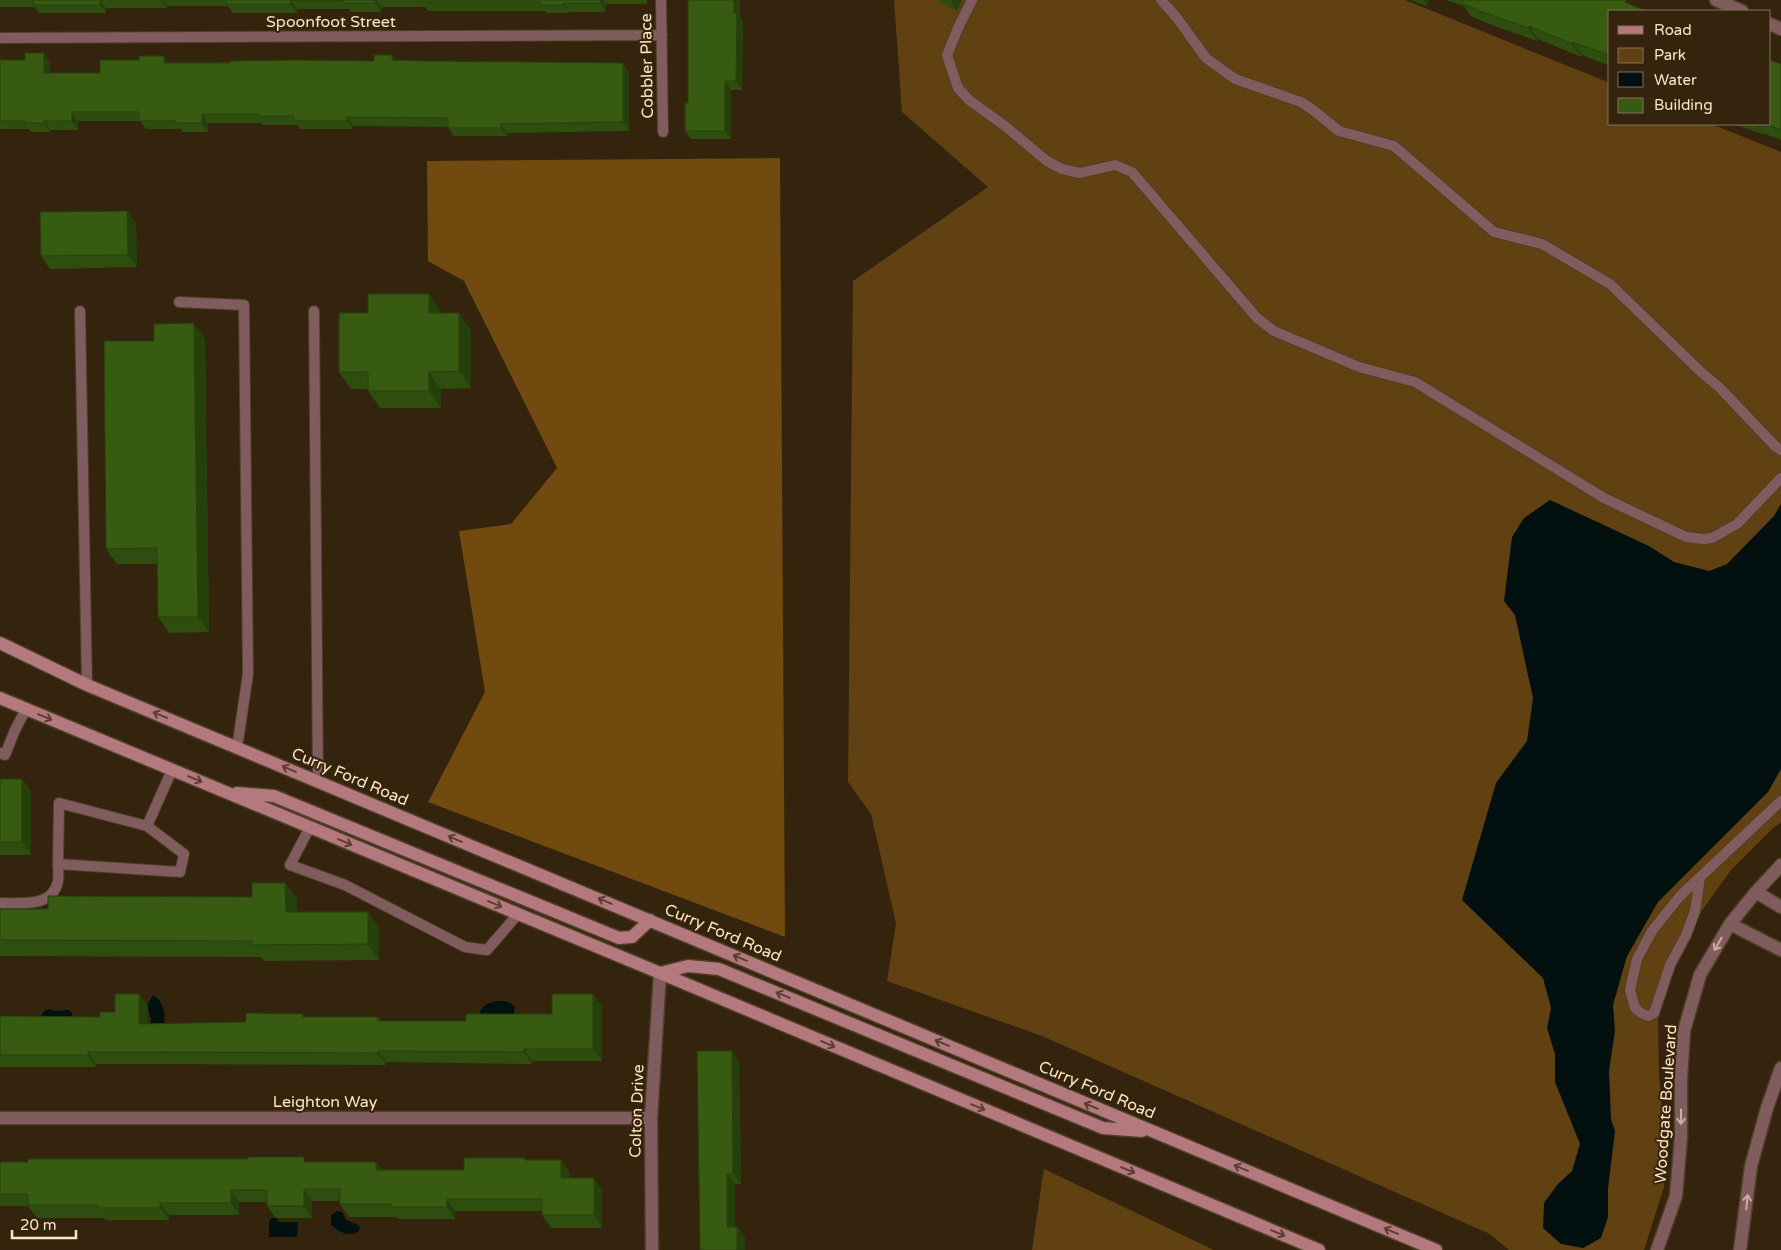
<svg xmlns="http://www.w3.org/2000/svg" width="1781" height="1250" font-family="'Varela Round',sans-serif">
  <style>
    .green { fill: #614112 }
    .forest { fill: #704a0e }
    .water { fill: #021010 }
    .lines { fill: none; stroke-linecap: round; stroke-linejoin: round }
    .service-casing { stroke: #503f27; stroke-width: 12 }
    .minor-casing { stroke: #503f27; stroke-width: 15 }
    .tertiary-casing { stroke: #503f27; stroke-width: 15 }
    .secondary-casing { stroke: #503f27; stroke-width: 15 }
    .service { stroke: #815c5f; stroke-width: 10 }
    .minor { stroke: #815c5f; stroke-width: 12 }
    .tertiary { stroke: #815c5f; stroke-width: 12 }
    .secondary { stroke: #b4797f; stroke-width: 12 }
    .wall { fill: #2e4e0f }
    .shaded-wall { fill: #26400c }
    .building { fill: #365b11; stroke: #26400c }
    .oneway { stroke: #5a3e30 }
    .oneway2 { stroke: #ccae9b }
    .labels { text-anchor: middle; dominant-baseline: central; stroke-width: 4; stroke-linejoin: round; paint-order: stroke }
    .street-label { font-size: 16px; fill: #fee4c3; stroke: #34240e }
  </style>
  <rect width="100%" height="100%" fill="#34240e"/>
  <path class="green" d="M894,0H1405L1610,83V124H1711L1781,152V822L1771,830L1731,870L1695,920L1672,967L1658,1015L1659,1075L1664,1131V1187L1644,1250H1509L1490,1234L1042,1036L887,981L896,923L871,814L848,782L853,281L988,187L902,112Z
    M1044,1168V1169L1214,1250H1032Z"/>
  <path class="forest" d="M780,158L785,937L428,802L485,692L459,531L511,524L557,468L464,281L428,261L427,161Z"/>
  <path class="water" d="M1550,500L1649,546L1674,562L1709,571L1727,564L1774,516L1781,504V769L1768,792L1658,902L1627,956L1613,1005L1615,1031L1609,1071L1611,1119L1615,1131L1608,1188V1217L1601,1238L1583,1248L1561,1244L1543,1228L1544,1203L1557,1185L1572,1171L1580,1144L1555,1082V1054L1547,1028L1551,1008L1543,978L1462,900L1496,783L1527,741L1533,698L1515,615L1504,601L1512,537L1524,518Z
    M153,995C166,1003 165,1016 164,1030L151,1024V1019L147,1005Z
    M497,1001C505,1001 511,1001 515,1008L513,1015L481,1016L480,1011L486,1004Z
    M49,1009L56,1011L69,1010L72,1013V1018L40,1017L45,1010Z
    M337,1211L342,1212L346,1220L356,1224L360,1227L358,1232C348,1237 339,1232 331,1225V1215Z
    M271,1218H277L279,1222H298L297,1237H269V1222Z"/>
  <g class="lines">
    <g class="service-casing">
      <path id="service" d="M661,0L663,132
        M972,0L958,28L947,55L958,88L969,100L1005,126L1047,161L1062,169L1080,173L1115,165L1132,172L1257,318L1274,331L1359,367L1415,382L1604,498L1686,537L1704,539L1712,538L1737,524L1781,478
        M1161,0L1177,18L1206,58L1235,79L1301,102L1313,110L1339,131L1394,146L1494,232L1542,244L1610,284L1701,372L1719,387L1775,446L1781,450
        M0,38L662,35
        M179,302L244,305L248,674L237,748
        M80,311L87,685
        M314,311L318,781
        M0,753L5,755L15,730L26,709
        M147,826L59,803L58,864L180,872L184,854L147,826L172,770
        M310,827L290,865L345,885L465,947L487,950L518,914
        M1700,877L1695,911L1686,935L1670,965L1654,1013L1648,1016L1641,1013L1635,1008L1630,990L1637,959L1652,931L1680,896L1781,801
        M0,903C20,903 53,908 58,881C59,876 58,869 58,864"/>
    </g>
    <g class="minor-casing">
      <path id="minor" d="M1716,0L1742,11
        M1770,24L1781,29
        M1756,892L1781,907
        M1730,924L1781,950
        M0,1118H651
        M1657,1250L1676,1196L1681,1137V1078L1684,1031L1700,975L1730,924L1756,892L1781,865
        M1740,1250L1751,1166L1767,1108L1781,1068"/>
    </g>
    <g class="tertiary-casing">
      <path id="tertiary" d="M652,1250L651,1118L660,973"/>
    </g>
    <g class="secondary-casing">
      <path id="secondary" d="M0,643L87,685L1436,1250
        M0,698L660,973L1319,1250
        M237,793L274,796L619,938L632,937L650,920
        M660,973L688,966L719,969L1103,1128L1142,1131"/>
    </g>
    <use href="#service" class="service"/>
    <use href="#minor" class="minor"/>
    <use href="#tertiary" class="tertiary"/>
    <use href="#secondary" class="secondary"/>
  </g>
  <path class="wall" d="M0,0H647V4H606V12H569V13H547L545,11H428L425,7H381V12H351L349,9H297V13H233L228,6H167V8H106V13H39L35,7H0Z
    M937,0H962L957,11Z
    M1410,0H1429L1427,6Z
    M1446,0H1626L1610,11V66L1582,55L1581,57L1538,39L1537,41L1489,24L1471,16L1464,6Z
    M740,17L743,22L742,90H731V139H691L685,131L688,103Z
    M392,55L396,60L629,72V131L507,133V136H454L448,127L353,126V129H300L297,125H263L261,123H208V132H182L181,129H146L140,121H78V130H50V132H31L29,129H0V60L50,62V73H100L169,63L374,61Z
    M1781,64V140L1763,133V134L1733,124H1770Z
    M127,211L136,224L137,267L50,269L41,256Z
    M441,311V313L471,330V388L441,389V408H380L368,391V389H351L339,372L368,313Z
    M205,339L209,632L169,633L158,617L157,564H117L106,549L154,341Z
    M0,779H22L31,791V855H0Z
    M285,883L297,899V912H368L379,928V960L264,961L261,957L0,956V909H48L252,897Z
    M139,994L148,1006V1024L246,1022L305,1017H378L381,1021H466L552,1014L593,994L602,1006V1061H532V1064L386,1062V1065L165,1064H96V1067H0V1016L100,1017L115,1012Z
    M739,1062L741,1184H735V1227L745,1237V1250H700Z
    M525,1158L526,1160L570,1173V1178L602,1190V1228H551L542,1215V1211H455V1219H399L397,1217H349L340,1204V1201H312V1218H276L267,1206V1202H239V1215H169V1220H106L104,1218H37L28,1206H0V1162H376L382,1170H464Z"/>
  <path class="shaded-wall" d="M100,0L106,8V13L100,5Z
    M161,0H163L167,6V8Z
    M291,0L297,9V13L291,4Z
    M375,0H377L381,7V12L375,3Z
    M600,0H603L606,4V12L600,3Z
    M734,0H740V17L743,22L742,90L736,81L734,13Z
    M952,0H962L957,11L951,2Z
    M1423,0H1429L1427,6Z
    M563,3L569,12V13L563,5Z
    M1529,26L1538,39L1537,41L1528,28Z
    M1573,42L1582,55L1581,57L1572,44Z
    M44,53L50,62V82L44,73Z
    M392,55L398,63L392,60Z
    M164,56L170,64L164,63Z
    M623,63L629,72V131L623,122Z
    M725,81L731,90V139L725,131Z
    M72,112L78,121V130L72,121Z
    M202,114L208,123V132L202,123Z
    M347,117L353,126V129L347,121Z
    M44,121L50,130V132L44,123Z
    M501,124L507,133V136L501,128Z
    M1755,124H1757L1763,133V134Z
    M127,211L136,224L137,267L128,255Z
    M429,294L441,311V330L429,313Z
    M459,313L471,330V388L459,371Z
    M194,323L205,339L209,632L198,617Z
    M429,372L441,389V408L429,391Z
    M22,779L31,791V855L22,842Z
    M285,883L297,899V928L286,912Z
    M368,912L379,928V960L368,944Z
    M139,994L148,1006V1036L139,1024Z
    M593,994L602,1006V1061L593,1049Z
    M524,1049L532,1061V1064L524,1052Z
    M378,1051L386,1062V1065L378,1053Z
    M732,1051L739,1062L741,1184L733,1174Z
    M88,1052L96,1064V1067L88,1055Z
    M561,1160L570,1173V1190L561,1178Z
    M376,1162L385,1174L376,1170Z
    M727,1174L735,1184V1237L727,1227Z
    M594,1178L602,1190V1228L594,1215Z
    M304,1189L312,1201V1218L304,1206Z
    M231,1190L239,1202V1215L231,1203Z
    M447,1199L455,1211V1219L447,1207Z
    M160,1203L169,1215V1220L160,1208Z
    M737,1227L745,1237V1250H737Z"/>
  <path class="building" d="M33,0H100V5H33Z
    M226,0H375V3H344V0H291V4H226Z
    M421,0H600V3H563V5H541V2H421Z
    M688,0H734V13H737L736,81H725V131H685V103H688Z
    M1463,0H1626L1625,2L1646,11H1610V56L1573,42L1572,44L1529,26L1528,28L1480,11L1462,3Z
    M25,53H44V73H100V60H139V56H164V63H230V61L294,60L374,61V55H392V60L424,61L623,63V122L501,124V128H448V118L347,117V121H294V116H257V114H202V123H176V121H139V112H72V121H44V123H25V121H0V60H25Z
    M1770,60L1781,64V130L1765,124H1770Z
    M127,211L128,255L41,256L40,212Z
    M368,294H429V313H459V371L429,372V391H368V372H339V313H368Z
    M194,323L198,617H158L157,548L106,549L104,341H154V324Z
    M0,779H22V842H0Z
    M252,883H285L286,912H368V944L252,945V941L0,940V909H48V896L252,897Z
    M115,994H139V1024L246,1022V1013L303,1014V1017H378V1021H466V1014H552V994H593V1049H524V1052L378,1051V1053L156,1052H88V1055H0V1016L100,1017V1012H115Z
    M697,1051H732L733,1174H727V1227H737V1250H700Z
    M248,1157H304V1162H376V1170H464V1158H525V1160H561V1178H594V1215H542V1199H447V1207H391V1204H340V1189H304V1206H267V1190H231V1203H160V1208H98V1205H28V1194H0V1162H28V1159H248Z"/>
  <defs><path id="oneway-shaft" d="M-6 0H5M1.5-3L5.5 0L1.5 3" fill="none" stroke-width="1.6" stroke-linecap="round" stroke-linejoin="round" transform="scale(1.25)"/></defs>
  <g class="oneway">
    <use href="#oneway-shaft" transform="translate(160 715) rotate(-157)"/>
    <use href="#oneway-shaft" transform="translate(45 717) rotate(23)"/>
    <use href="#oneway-shaft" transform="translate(289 769) rotate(-157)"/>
    <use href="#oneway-shaft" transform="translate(195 779) rotate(23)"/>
    <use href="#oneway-shaft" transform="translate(455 839) rotate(-157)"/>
    <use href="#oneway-shaft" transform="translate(345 842) rotate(23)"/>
    <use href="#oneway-shaft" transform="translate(605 901) rotate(-157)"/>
    <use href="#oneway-shaft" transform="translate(495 904) rotate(23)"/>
    <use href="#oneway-shaft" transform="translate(740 958) rotate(-157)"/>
    <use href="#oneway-shaft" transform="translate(783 995) rotate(-158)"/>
    <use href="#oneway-shaft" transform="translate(942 1043) rotate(-157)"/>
    <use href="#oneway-shaft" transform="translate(828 1044) rotate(23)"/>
    <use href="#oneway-shaft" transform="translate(1091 1106) rotate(-157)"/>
    <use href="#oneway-shaft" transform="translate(978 1107) rotate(23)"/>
    <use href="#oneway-shaft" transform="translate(1241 1168) rotate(-157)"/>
    <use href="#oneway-shaft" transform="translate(1128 1170) rotate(23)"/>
    <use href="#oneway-shaft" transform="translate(1391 1231) rotate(-157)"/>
    <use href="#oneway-shaft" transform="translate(1278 1233) rotate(23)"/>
  </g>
  <g class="oneway2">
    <use href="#oneway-shaft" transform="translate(1718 944) rotate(120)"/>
    <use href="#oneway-shaft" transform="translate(1681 1117) rotate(90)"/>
    <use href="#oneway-shaft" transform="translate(1747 1202) rotate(-84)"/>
  </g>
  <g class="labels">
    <g class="street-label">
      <text x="331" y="22">Spoonfoot Street</text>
      <text transform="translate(647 66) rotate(-91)">Cobbler Place</text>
      <text transform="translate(350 777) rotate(23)">Curry Ford Road</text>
      <text transform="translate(723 933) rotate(23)">Curry Ford Road</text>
      <text transform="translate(1097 1090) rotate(23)">Curry Ford Road</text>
      <text x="325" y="1102">Leighton Way</text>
      <text transform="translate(1666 1104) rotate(-86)">Woodgate Boulevard</text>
      <text transform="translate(637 1111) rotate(-88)">Colton Drive</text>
    </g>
  </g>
  <rect x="1608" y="10" width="162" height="115" fill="#34240e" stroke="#857156"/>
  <rect x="1618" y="26" width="25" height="8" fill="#b4797f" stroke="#857156"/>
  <text x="1654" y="35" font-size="15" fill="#fee4c3">Road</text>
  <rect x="1618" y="48" width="25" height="15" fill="#614112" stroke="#857156"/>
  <text x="1654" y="60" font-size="15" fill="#fee4c3">Park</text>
  <rect x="1618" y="72" width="25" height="15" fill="#021010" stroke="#857156"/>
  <text x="1654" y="85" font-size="15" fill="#fee4c3">Water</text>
  <rect x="1618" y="98" width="25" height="15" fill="#365b11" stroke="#857156"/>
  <text x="1654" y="110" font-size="15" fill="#fee4c3">Building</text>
  <path d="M12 1230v8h64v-8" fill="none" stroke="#fee4c3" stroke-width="2.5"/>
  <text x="20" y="1230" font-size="15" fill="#fee4c3" stroke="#34240e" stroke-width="4" paint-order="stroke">20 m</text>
</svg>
